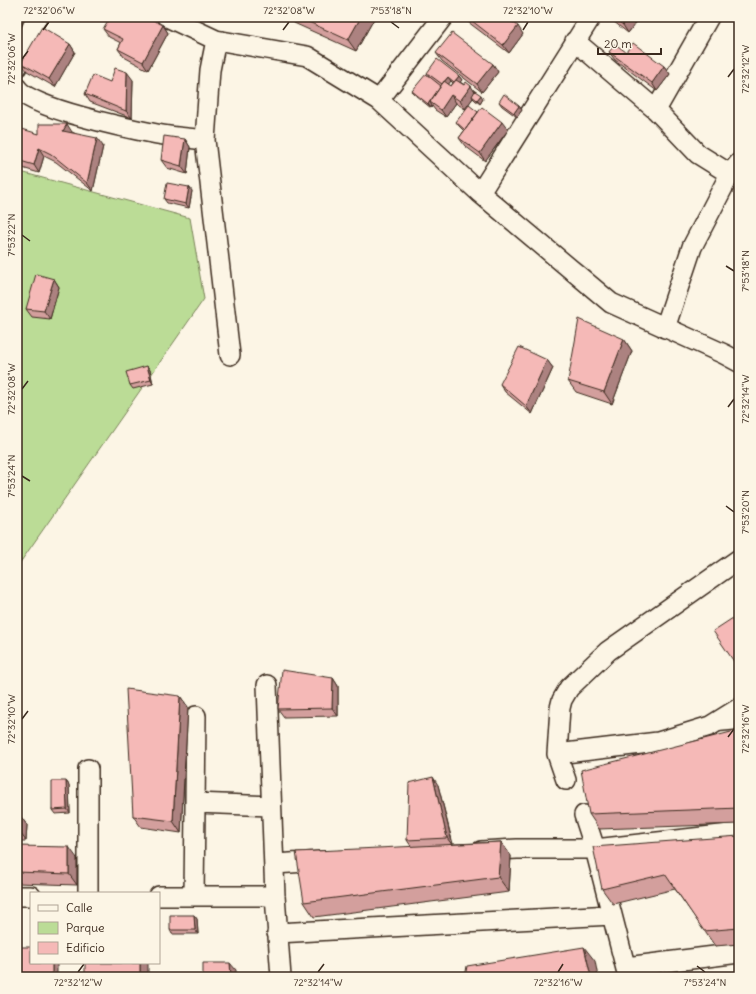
<svg xmlns="http://www.w3.org/2000/svg" width="756" height="994" font-family="Delius,sans-serif">
  <style>
    .green { fill: #bbdc96; stroke: #7b835a }
    .lines { fill: none; stroke-linecap: round; stroke-linejoin: round }
    .service-casing { stroke: #3b2a1e; stroke-width: 13 }
    .minor-casing { stroke: #3b2a1e; stroke-width: 22 }
    .service { stroke: #fcf5e5; stroke-width: 10 }
    .minor { stroke: #fcf5e5; stroke-width: 19 }
    .wall { fill: #d39f9d; stroke: #3b2a1e; fill-rule: evenodd }
    .shaded-wall { fill: #ac8280; stroke: #3b2a1e }
    .building { fill: #f5b9b7; stroke: #3b2a1e }
    .ticks { fill: none; stroke: #3b2a1e; stroke-width: 1.5 }
    .neatline { fill: none; stroke: #3b2a1e; stroke-width: 1.5 }
    .ticks-label { font-size: 10px; text-anchor: middle; fill: #3b2a1e }
  </style>
  <rect width="100%" height="100%" fill="#fcf5e5"/>
  <filter id="ink" filterUnits="userSpaceOnUse"><feTurbulence type="fractalNoise" baseFrequency=".025" numOctaves="2"/><feDisplacementMap in="SourceGraphic" scale="8" xChannelSelector="R" yChannelSelector="G"/><feConvolveMatrix kernelMatrix="1 2 1 2 8 2 1 2 1" color-interpolation-filters="sRGB"/></filter>
  <g filter="url(#ink)">
    <path class="green" d="M17,171L190,218L204,299L17,567Z"/>
    <g class="lines">
      <g class="service-casing">
        <path id="service" d="M718,726L739,724"/>
      </g>
      <g class="minor-casing">
        <path id="minor" d="M167,17L216,40L307,56L379,100L480,193L611,303L724,354L739,362
          M216,40L210,70L205,140L230,355
          M575,41L656,110L698,154L730,174
          M17,67L30,32L37,17
          M17,88C29,108 131,129 157,134C173,137 189,138 205,140
          M379,100L443,17
          M656,110L709,17
          M480,193L591,17
          M665,328L692,247L730,174L739,163
          M267,685L275,896L281,977
          M557,754L658,742L710,726L739,708
          M566,780L557,754L560,708L562,700L569,688L608,651L739,559
          M195,803L271,806
          M584,815L595,849L628,977
          M481,851L517,849H595L739,833
          M274,864L323,861
          M88,893V769
          M17,896H31
          M159,896H275
          M194,896L196,716
          M277,933L612,915
          M626,967L739,953"/>
      </g>
      <use href="#service" class="service"/>
      <use href="#minor" class="minor"/>
    </g>
    <path class="wall" d="M290,17H375L356,51L294,23Z
      M465,17H506L523,34L509,53L468,22Z
      M608,17H636L638,20L628,33Z
      M163,25L168,33L148,70L124,57L118,49L121,43L109,37L103,29Z
      M70,44L75,52L55,87L27,71L21,63Z
      M609,52H626L664,66L670,74L657,91L615,60Z
      M436,53L493,64L498,72L482,92L442,61Z
      M427,73L459,76L462,80L460,82L475,91L483,99L480,104L475,100L473,98L465,109L456,103L446,117L435,110L432,106L431,108L415,95L412,91L429,76ZM451,81L453,83L451,86L448,84Z
      M133,80L132,118L90,102L85,94L110,82Z
      M499,102L519,106L522,110L517,117L502,106Z
      M478,112L508,130L485,161L465,146L459,138L464,131L459,126L456,122Z
      M72,132L103,146L93,191L56,162L44,156L39,173L19,167L17,164V147L39,134Z
      M185,139L190,147L187,174L167,168L161,160Z
      M189,187L192,191L189,208L167,203L164,199Z
      M54,279L59,287L50,319L32,317L26,309Z
      M624,339L632,351L612,404L576,392L568,381Z
      M547,360L553,368L532,414L505,392L500,384Z
      M147,366L150,370L153,384L133,389L130,385Z
      M739,614V668L735,663Z
      M333,678L338,686V716L284,717L278,709Z
      M180,696L188,707L181,833L141,827L133,816Z
      M739,730V824L599,829L589,814Z
      M66,781L69,785L70,813L55,814L52,810Z
      M438,785L453,844L501,842L511,856L509,892L314,917L304,902L411,846L407,840Z
      M17,817H21L27,825L26,841H17Z
      M739,836V944L715,946L675,889L613,904L602,889Z
      M17,846L77,858V885L17,883Z
      M194,915L197,919L198,934H172L170,930Z"/>
    <path class="shaded-wall" d="M361,17H375L356,51L348,40Z
      M629,17H636L638,20L628,33L623,25Z
      M163,25L168,33L148,70L143,62Z
      M518,26L523,34L509,53L503,45Z
      M70,44L75,52L55,87L49,79Z
      M493,64L498,72L482,92L477,84Z
      M664,66L670,74L657,91L652,83Z
      M127,72L133,80L132,118L126,111Z
      M459,76L462,80L457,86L454,82Z
      M448,77L451,81L445,89L442,85Z
      M442,86L430,102L432,106L431,108L428,104Z
      M471,86L476,94L472,96L473,98L465,109L460,101Z
      M451,95L456,103L446,117L441,110Z
      M481,95L483,99L480,104L477,100Z
      M519,106L522,110L517,117L514,113Z
      M502,122L508,130L485,161L480,153Z
      M67,124L72,132L69,138L63,131Z
      M97,138L103,146L93,191L87,183Z
      M185,139L190,147L187,174L181,166Z
      M39,148L44,156L39,173L34,165Z
      M189,187L192,191L189,208L186,204Z
      M54,279L59,287L50,319L44,311Z
      M624,339L632,351L612,404L604,392Z
      M547,360L553,368L532,414L526,406Z
      M147,366L150,370L153,384L151,380Z
      M333,678L338,686V716L332,708Z
      M180,696L188,707L181,833L173,821Z
      M433,777L438,785L453,846L447,838Z
      M66,781L69,785L70,813L67,809Z
      M21,817L27,825L26,841L21,834Z
      M501,842L511,856L509,892L498,877Z
      M69,847L77,858V885L69,874Z
      M194,915L197,919L198,934L195,930Z
      M584,947L595,961L598,977H591Z
      M52,963H57V977H52Z
      M140,963H148V977H140Z
      M230,963L236,970V977H231Z"/>
    <path class="building" d="M110,17H147L163,25L143,62L118,49L123,39L103,29Z
      M298,17H361L348,40Z
      M467,17H506L518,26L503,45Z
      M612,17H629L623,25Z
      M42,27L70,44L49,79L21,63Z
      M452,33L493,64L477,84L436,53Z
      M633,43L664,66L652,83L609,52L615,44L626,52Z
      M437,59L459,76L454,82L448,77L442,84L427,73Z
      M115,68L127,72L126,111L85,94L93,75L110,82Z
      M426,74L441,86L428,104L412,91Z
      M456,80L464,85L466,82L471,86L460,101L451,95L441,110L430,102L444,81L451,86Z
      M475,91L481,95L477,100L472,96Z
      M504,94L519,106L514,113L499,102Z
      M469,105L478,112L465,130L456,122Z
      M482,107L502,122L480,153L459,138Z
      M39,124H67L63,131L97,138L87,183L51,154L39,148L34,165L17,160V147L22,129L39,134Z
      M164,136L185,139L181,166L161,160Z
      M167,183L189,187L186,204L164,199Z
      M36,274L54,279L44,311L26,309Z
      M579,319L624,339L604,392L568,381Z
      M519,347L547,360L526,406L500,384Z
      M147,366L151,380L130,385L126,372Z
      M739,614V660L735,663L713,631Z
      M282,670L333,678L332,708L278,709Z
      M126,689L180,696L173,821L133,816Z
      M739,730V808L589,814L581,770Z
      M433,777L447,838L407,840L409,783Z
      M52,781H66L67,809L52,810Z
      M17,817H21V834L17,833Z
      M739,836V928L704,931L665,874L602,889L593,847Z
      M501,842L498,877L304,902L296,852Z
      M17,846L69,847V874L17,872Z
      M170,915H194L195,930H170Z
      M17,947H31V963H52V977H17Z
      M584,947L591,977H465L467,966Z
      M85,963H140V977H85Z
      M203,963H230L231,977H203Z"/>
  </g>
  <path class="ticks" d="M391,22L399,28M43,30L49,22M283,30L289,22M523,30L528,22M22,59L28,51M728,77L734,69M22,235L30,241M726,266L734,271M22,389L28,381M728,407L734,399M22,476L30,481M726,506L734,512M22,719L28,711M728,737L734,729M697,966L705,972M78,972L84,964M318,972L324,964M558,972L563,964"/>
  <rect width="756" height="994" fill="none" stroke="#fcf5e5" stroke-width="44"/>
  <rect x="30" y="892" width="130" height="72" fill="#fcf5e5" stroke="#afa495"/>
  <rect x="38" y="905" width="20" height="6" fill="#fcf5e5" stroke="#afa495"/>
  <text x="66" y="912" font-size="12" fill="#3b2a1e">Calle</text>
  <rect x="38" y="922" width="20" height="12" fill="#bbdc96" stroke="#afa495"/>
  <text x="66" y="932" font-size="12" fill="#3b2a1e">Parque</text>
  <rect x="38" y="942" width="20" height="12" fill="#f5b9b7" stroke="#afa495"/>
  <text x="66" y="952" font-size="12" fill="#3b2a1e">Edificio</text>
  <path d="M598 48v6h63v-6" fill="none" stroke="#3b2a1e" stroke-width="2"/>
  <text x="604" y="48" font-size="12" fill="#3b2a1e" stroke="#fcf5e5" stroke-width="3" paint-order="stroke">20 m</text>
  <rect x="22" y="22" width="712" height="950" class="neatline"/>
  <g class="ticks-label">
    <text x="49" y="14">72°32'06"W</text>
    <text x="289" y="14">72°32'08"W</text>
    <text x="391" y="14">7°53'18"N</text>
    <text x="528" y="14">72°32'10"W</text>
    <text transform="translate(11 59) rotate(-90)" y="4">72°32'06"W</text>
    <text transform="translate(745 69) rotate(-90)" y="4">72°32'12"W</text>
    <text transform="translate(11 235) rotate(-90)" y="4">7°53'22"N</text>
    <text transform="translate(745 271) rotate(-90)" y="4">7°53'18"N</text>
    <text transform="translate(11 389) rotate(-90)" y="4">72°32'08"W</text>
    <text transform="translate(745 399) rotate(-90)" y="4">72°32'14"W</text>
    <text transform="translate(11 476) rotate(-90)" y="4">7°53'24"N</text>
    <text transform="translate(745 512) rotate(-90)" y="4">7°53'20"N</text>
    <text transform="translate(11 719) rotate(-90)" y="4">72°32'10"W</text>
    <text transform="translate(745 729) rotate(-90)" y="4">72°32'16"W</text>
    <text x="78" y="986">72°32'12"W</text>
    <text x="318" y="986">72°32'14"W</text>
    <text x="558" y="986">72°32'16"W</text>
    <text x="705" y="986">7°53'24"N</text>
  </g>
</svg>
